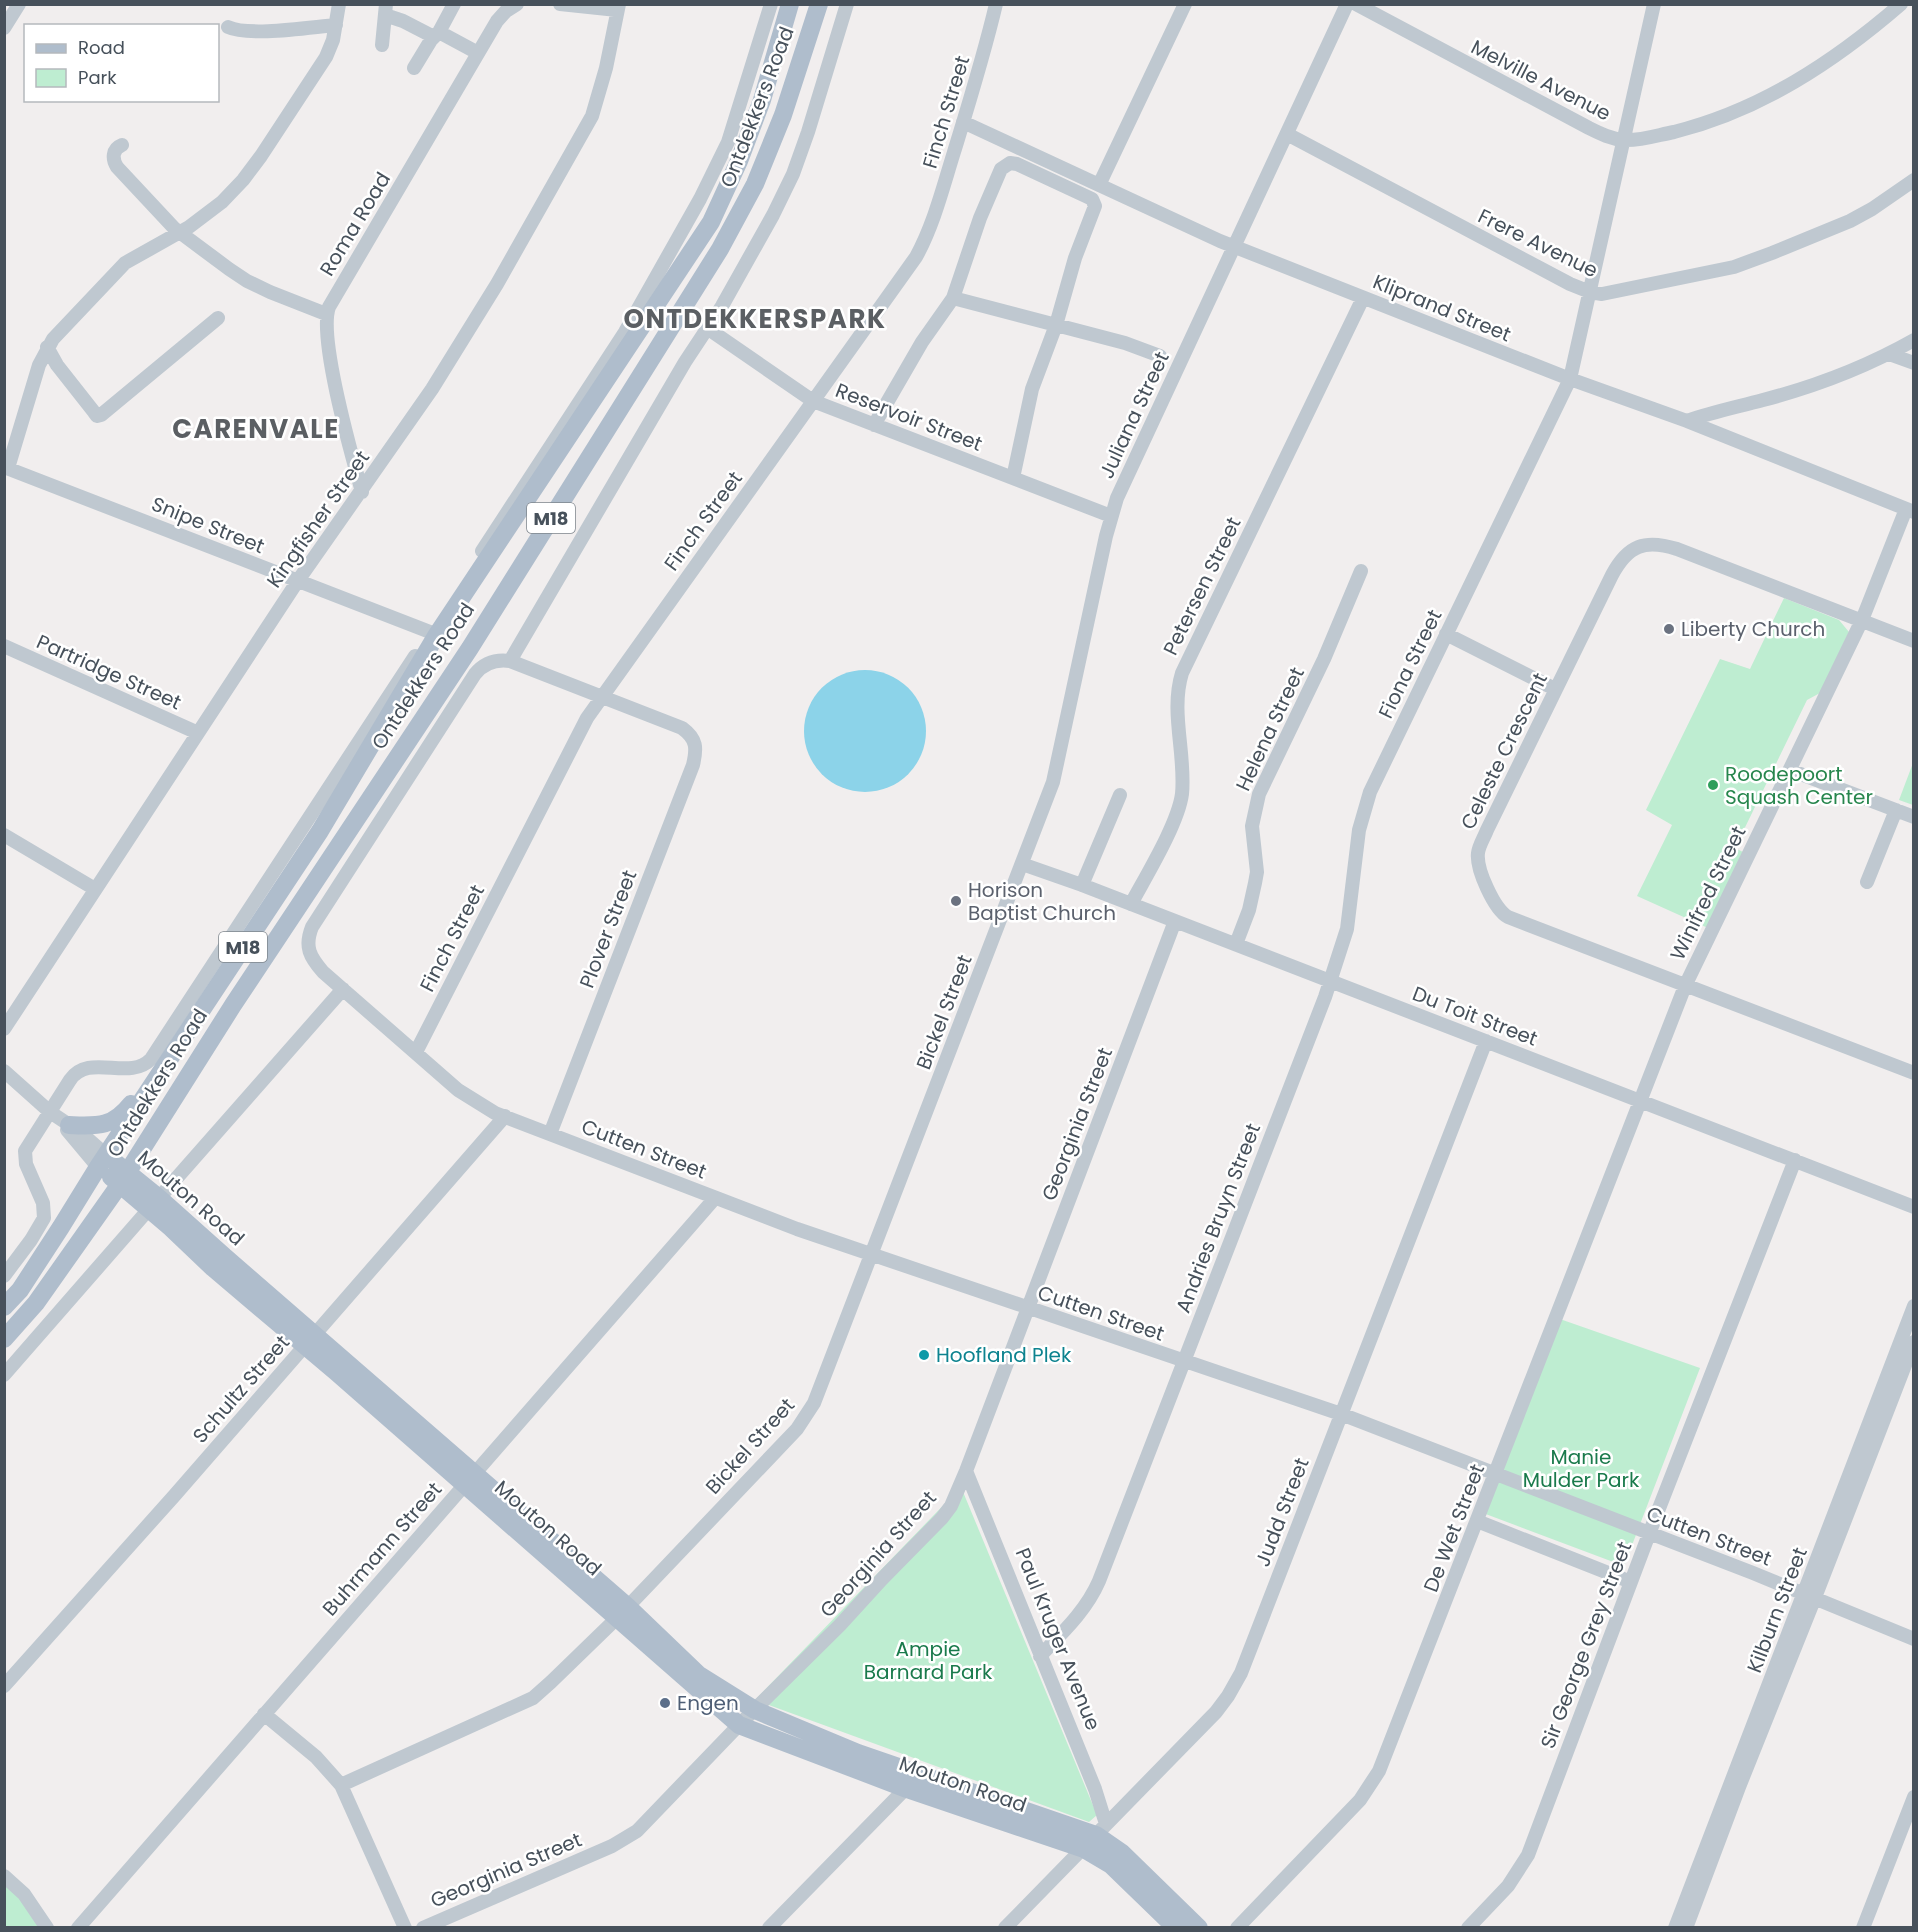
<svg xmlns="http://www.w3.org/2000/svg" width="1918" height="1932" font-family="Poppins,sans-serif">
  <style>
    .green { fill: #beedd1 }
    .water { fill: #8cd3e9 }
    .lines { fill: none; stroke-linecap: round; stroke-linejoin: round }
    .minor { stroke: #bfc8d0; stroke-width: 14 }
    .major { stroke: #afbdcc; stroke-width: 18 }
    .worship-dot { fill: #6b7280; stroke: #fff; stroke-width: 2 }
    .leisure-dot { fill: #2e9e5b; stroke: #fff; stroke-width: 2 }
    .culture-dot { fill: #0f9aa8; stroke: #fff; stroke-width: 2 }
    .service-dot { fill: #5c6f8a; stroke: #fff; stroke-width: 2 }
    .labels { text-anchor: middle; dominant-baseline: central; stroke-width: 5; stroke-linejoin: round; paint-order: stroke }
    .shield { fill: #fff; stroke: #7e858c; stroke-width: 1.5 }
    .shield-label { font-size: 18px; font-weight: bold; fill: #47515b }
    .street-label { font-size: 20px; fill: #47515b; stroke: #fff }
    .worship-label { font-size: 20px; fill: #5b616d; stroke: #fff; text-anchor: start }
    .leisure-label { font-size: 20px; fill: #27864d; stroke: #fff; text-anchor: start }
    .culture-label { font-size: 20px; fill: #0d838f; stroke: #fff; text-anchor: start }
    .park-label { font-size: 20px; fill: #1a7a4c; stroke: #fff }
    .service-label { font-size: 20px; fill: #4e5e75; stroke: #fff; text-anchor: start }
    .district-label { font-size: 26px; font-weight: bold; letter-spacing: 1.5px; fill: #5b5f63; stroke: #fff }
  </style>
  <rect width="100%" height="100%" fill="#f1eeee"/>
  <path class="green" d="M1784,598L1839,620L1849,632L1820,693L1807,700L1735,848L1745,853L1708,928L1637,896L1672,825L1646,810L1720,659L1750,669Z
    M1913,763V805L1899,800Z
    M1557,1318L1700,1368L1624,1566L1483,1513Z
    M961,1487L1097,1815L1089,1822L755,1700Z
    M4,1877L44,1927H5Z"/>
  <path class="water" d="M804 731a61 61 0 1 1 122 0a61 61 0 1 1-122 0Z"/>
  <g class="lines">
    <path class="minor" d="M454,4L439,32L478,53
      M560,4L617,10
      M1356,4L1589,128C1601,134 1611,139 1624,140C1641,141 1658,135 1674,132C1761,110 1834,62 1901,4
      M385,15L403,21L434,37
      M228,27C249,37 311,27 336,25
      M4,28L19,4
      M382,45L386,4
      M414,68L431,40L439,32
      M963,122L1220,241L1570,379L1687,421L1914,512
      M1287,134L1570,284L1590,292L1602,294L1734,267L1772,253L1850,221L1872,209L1914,180
      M122,145C112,149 112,159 117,167L174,228L229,269L247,281L270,292L326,314
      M1099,185L1185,4
      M953,298L1125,343L1160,356
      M707,328L813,401L1111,516
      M47,347L57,365L94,412L97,416L101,415L218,318
      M1889,354L1914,363
      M1687,421C1712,412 1737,407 1763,400C1813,387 1868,366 1914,340
      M874,425L922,342L953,298L980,218L1001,169L1010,163L1017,164L1092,199L1095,206L1075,258L1056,325L1032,389L1013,478
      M4,467L430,632
      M8,468L39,365L53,339L125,263L189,227L222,202L243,180L261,156L326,57L333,40L339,4
      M362,492C352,456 318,338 329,307L497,21L506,11L517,4
      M482,551L625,332L700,199L728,142L771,4
      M1446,634L1555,689
      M1914,641L1677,549C1645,539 1628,545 1612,575L1487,830C1484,838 1479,845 1478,853C1476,869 1494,909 1508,917L1914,1073
      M4,646L198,733
      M510,661L685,362L722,306L773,215L793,174L808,132L847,4
      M1790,770L1914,817
      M4,835L95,889
      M1022,864L1082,885L1914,1207
      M1867,882L1896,810
      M1082,885L1120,795
      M1131,904C1146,876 1178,824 1182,794C1186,754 1170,712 1182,673L1363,298
      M1236,944L1249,910L1255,883L1257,872L1252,826L1259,794L1324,659L1361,571
      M4,1029L297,582L432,389L497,284L592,116L606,68L619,4
      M416,1052L587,718L916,257C934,224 943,187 954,152C969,103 984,55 996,4
      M4,1071L50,1112L80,1132L106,1155
      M67,1130L98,1167
      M550,1134L693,765C697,748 697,739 682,728L510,661C496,659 484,663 475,674L312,927C304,947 310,957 323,972L458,1090L495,1113L797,1229L1341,1414L1753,1573L1914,1639
      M159,1198L343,989
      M4,1276L31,1240L44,1218L43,1203L26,1164L25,1151L70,1080C89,1052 129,1082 151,1059L415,656
      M4,1375L149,1209
      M966,1471L1095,1789L1106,1824
      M1477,1521L1631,1582
      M1040,1656C1062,1633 1086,1611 1099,1581L1325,997L1347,929L1359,830L1370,792L1570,379L1654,4
      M4,1686L174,1496L505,1116
      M264,1714L316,1757L341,1785L405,1928
      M341,1785L533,1698L551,1682L617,1618L797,1429L814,1403L1053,782L1106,536L1117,498L1347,4
      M4,1876L24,1894L47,1928
      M78,1928L715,1198
      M423,1928L612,1846L637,1831L739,1725L840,1625L882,1579L942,1518L951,1506L966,1471L1175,921
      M769,1928L911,1783
      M1005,1928L1216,1712L1228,1696L1241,1673L1486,1041
      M1237,1928L1360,1800L1379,1771L1685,986L1862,620L1906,509
      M1468,1928L1508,1886L1528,1855L1649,1534L1795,1160
      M1675,1928L1914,1306
      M1686,1928L1739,1787L1814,1600L1914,1342
      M1863,1928L1914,1797"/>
    <path class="major" d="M69,1125C97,1126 112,1128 131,1104
      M106,1155L159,1198L225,1257L627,1606L699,1675L755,1710L858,1753L1096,1835L1122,1853L1199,1928
      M111,1177L171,1228L213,1268L336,1372L739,1725L907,1789L1084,1849L1111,1865L1176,1928
      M4,1307L20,1290L61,1227L98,1167L320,831L436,636L711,222L739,161L762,100L790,4
      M4,1339L36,1303L120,1184L233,1005L470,648L720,249L755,184L783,115L819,4"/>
  </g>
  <g class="worship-dot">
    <circle cx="1669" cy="629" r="6"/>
    <circle cx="956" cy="901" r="6"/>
  </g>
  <circle class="leisure-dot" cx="1713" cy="785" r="6"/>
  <circle class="culture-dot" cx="924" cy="1355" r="6"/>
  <circle class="service-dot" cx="665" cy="1703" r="6"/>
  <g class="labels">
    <g class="shield">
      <rect x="527" y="503" width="48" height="30" rx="4.5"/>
      <rect x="219" y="932" width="48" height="30" rx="4.5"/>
    </g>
    <g class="shield-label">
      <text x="551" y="518">M18</text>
      <text x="243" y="947">M18</text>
    </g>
    <g class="street-label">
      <text transform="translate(1541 80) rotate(27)">Melville Avenue</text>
      <text transform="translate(757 107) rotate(-69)">Ontdekkers Road</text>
      <text transform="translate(946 112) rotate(-73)">Finch Street</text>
      <text transform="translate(355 224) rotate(-59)">Roma Road</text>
      <text transform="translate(1538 243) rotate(26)">Frere Avenue</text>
      <text transform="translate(1442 308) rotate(22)">Kliprand Street</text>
      <text transform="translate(1134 415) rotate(-65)">Juliana Street</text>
      <text transform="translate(909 417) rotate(21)">Reservoir Street</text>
      <text transform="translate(318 519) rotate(-55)">Kingfisher Street</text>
      <text transform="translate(703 521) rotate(-54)">Finch Street</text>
      <text transform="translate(208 525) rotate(22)">Snipe Street</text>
      <text transform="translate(1202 586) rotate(-64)">Petersen Street</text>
      <text transform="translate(1410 664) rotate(-64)">Fiona Street</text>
      <text transform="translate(109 672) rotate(24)">Partridge Street</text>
      <text transform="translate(423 676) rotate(-57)">Ontdekkers Road</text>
      <text transform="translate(1270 729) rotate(-65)">Helena Street</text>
      <text transform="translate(1504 751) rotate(-64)">Celeste Crescent</text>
      <text transform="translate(1708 893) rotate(-64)">Winifred Street</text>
      <text transform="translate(608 929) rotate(-69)">Plover Street</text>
      <text transform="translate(452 938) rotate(-63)">Finch Street</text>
      <text transform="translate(944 1012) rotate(-69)">Bickel Street</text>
      <text transform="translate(1475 1016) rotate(21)">Du Toit Street</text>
      <text transform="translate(157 1083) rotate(-58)">Ontdekkers Road</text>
      <text transform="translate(1077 1124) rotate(-69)">Georginia Street</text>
      <text transform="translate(644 1149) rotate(21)">Cutten Street</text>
      <text transform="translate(191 1198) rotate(41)">Mouton Road</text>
      <text transform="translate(1218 1218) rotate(-69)">Andries Bruyn Street</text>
      <text transform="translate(1101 1313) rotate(19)">Cutten Street</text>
      <text transform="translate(241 1389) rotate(-49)">Schultz Street</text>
      <text transform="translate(750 1446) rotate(-48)">Bickel Street</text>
      <text transform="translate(1282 1512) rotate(-69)">Judd Street</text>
      <text transform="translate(548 1528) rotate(41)">Mouton Road</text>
      <text transform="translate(1454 1528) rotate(-69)">De Wet Street</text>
      <text transform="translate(1709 1536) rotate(21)">Cutten Street</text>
      <text transform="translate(382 1549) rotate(-49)">Buhrmann Street</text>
      <text transform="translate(878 1554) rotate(-48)">Georginia Street</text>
      <text transform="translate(1777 1610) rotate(-69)">Kilburn Street</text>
      <text transform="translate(1058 1639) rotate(68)">Paul Kruger Avenue</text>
      <text transform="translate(1586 1645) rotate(-69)">Sir George Grey Street</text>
      <text transform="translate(963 1784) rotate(19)">Mouton Road</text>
      <text transform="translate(506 1870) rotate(-23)">Georginia Street</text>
    </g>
    <g class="worship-label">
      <text x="1681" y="629">Liberty Church</text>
      <text x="968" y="890">Horison<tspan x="968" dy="23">Baptist Church</tspan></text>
    </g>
    <g class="leisure-label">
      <text x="1725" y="774">Roodepoort<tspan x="1725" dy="23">Squash Center</tspan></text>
    </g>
    <g class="culture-label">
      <text x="936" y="1355">Hoofland Plek</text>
    </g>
    <g class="park-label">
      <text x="1581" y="1457">Manie<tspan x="1581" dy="23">Mulder Park</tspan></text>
      <text x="928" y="1649">Ampie<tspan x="928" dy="23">Barnard Park</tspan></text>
    </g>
    <g class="service-label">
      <text x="677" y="1703">Engen</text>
    </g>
    <g class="district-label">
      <text x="755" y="319">ONTDEKKERSPARK</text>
      <text x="256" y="429">CARENVALE</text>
    </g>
  </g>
  <rect width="1918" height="1932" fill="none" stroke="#47515b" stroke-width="12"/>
  <rect x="24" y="24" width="195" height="78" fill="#ffffff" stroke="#b5b9bd" stroke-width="1.5"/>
  <rect x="36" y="44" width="30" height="9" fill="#afbdcc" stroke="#b5b9bd" stroke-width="1.5"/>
  <text x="78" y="54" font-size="18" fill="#47515b">Road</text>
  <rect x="36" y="69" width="30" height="18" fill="#beedd1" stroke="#b5b9bd" stroke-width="1.5"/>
  <text x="78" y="84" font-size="18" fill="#47515b">Park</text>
</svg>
